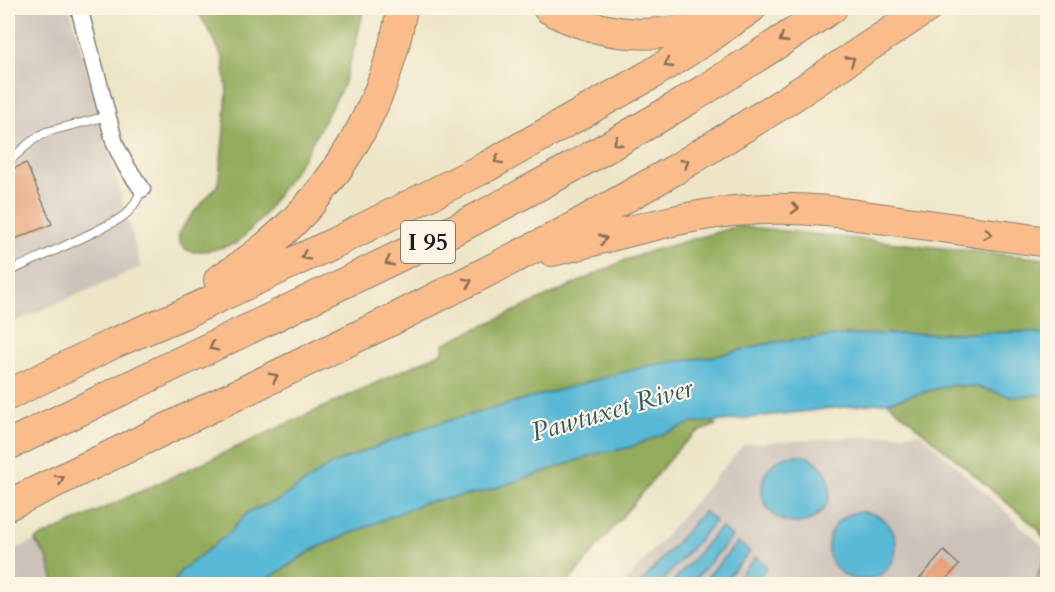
<svg xmlns="http://www.w3.org/2000/svg" width="1055" height="592" font-family="Cardo,serif">
  <style>
    .industrial { fill: #cdc2b9 }
    .forest { fill: #93ab5c; stroke: #58643c; stroke-width: 1.5 }
    .water { fill: #58b8d6; stroke: #3a6a79; stroke-width: 1.5 }
    .building { fill: #e69c70 }
    .lines { fill: none; stroke-linecap: round; stroke-linejoin: round }
    .service-casing { stroke: #858072; stroke-width: 10 }
    .minor-casing { stroke: #858072; stroke-width: 19 }
    .motorway-casing { stroke: #858072; stroke-width: 32 }
    .service { stroke: #fff; stroke-width: 8 }
    .minor { stroke: #fff; stroke-width: 16 }
    .motorway { stroke: #f9bc8a; stroke-width: 30 }
    .oneway { stroke: #8a6c53 }
    .labels { text-anchor: middle; dominant-baseline: central; stroke-width: 4.5; stroke-linejoin: round; paint-order: stroke }
    .shield { fill: #fcf5e5; stroke: #5f5d58; stroke-width: 1.5 }
    .shield-label { font-size: 24px; font-weight: bold; fill: #1c1c1c }
    .water-label { font-size: 27px; font-style: italic; fill: #345a66; stroke: #fcf5e5 }
  </style>
  <rect width="100%" height="100%" fill="#fcf5e5"/>
  <filter id="ink" filterUnits="userSpaceOnUse"><feTurbulence type="fractalNoise" baseFrequency=".0167" numOctaves="2"/><feDisplacementMap in="SourceGraphic" scale="12" xChannelSelector="R" yChannelSelector="G"/><feConvolveMatrix kernelMatrix="1 2 1 2 8 2 1 2 1" color-interpolation-filters="sRGB"/></filter>
  <filter id="wash" filterUnits="userSpaceOnUse"><feTurbulence type="fractalNoise" baseFrequency=".008" numOctaves="4" result="noise"/><feDisplacementMap in="SourceGraphic" scale="24" xChannelSelector="R" yChannelSelector="G"/><feGaussianBlur stdDeviation="1.35" result="paint"/><feColorMatrix in="noise" values="0 0 0 0 0 0 0 0 0 0 0 0 0 0 0 0 0 1.4 0 .05"/><feComposite in="paint" operator="in"/></filter>
  <g filter="url(#wash)">
    <rect width="100%" height="100%" fill="#eee5c7"/>
    <path class="industrial" d="M8,8H70L141,267L8,325Z
      M920,433L1047,550V584H624L744,444Z
      M35,541L47,557L55,584H8V552Z"/>
    <path class="forest" d="M189,8H364L355,46L342,88L305,155L261,219L237,243L212,250L194,252L185,249L179,242V232L194,212L218,185L223,140L227,92L223,59L214,39L200,15Z
      M738,226L1047,259V336L1030,332L845,335L775,342L716,356L646,366L429,426L332,464L279,500L248,512L229,533L180,572L173,584H55L47,557L35,541L37,539L443,352V344L626,260L648,252Z
      M950,385L978,387L1013,397L1047,394V584H1034L1046,556V542L1038,529L888,402Z
      M711,422L716,425L696,433L677,450L567,584H483L473,580L447,578L439,584H260L314,549L423,503L484,492L599,453L628,448L691,423Z"/>
    <path class="water" d="M1030,332L1047,336V394L1013,397L978,387L950,385L888,402L712,422L691,423L628,448L599,453L484,492L423,503L314,549L260,584H173L180,572L229,533L248,512L279,500L332,464L429,426L646,366L716,356L775,342L845,335Z
      M762 489a34 34 0 1 1 68 0a34 34 0 1 1-68 0Z
      M704,511L715,521L660,584H640Z
      M828 546a34 34 0 1 1 68 0a34 34 0 1 1-68 0Z
      M721,527L732,537L691,584H671Z
      M738,542L750,552L721,584H701Z
      M756,557L767,567L752,584H732Z"/>
    <g id="blocks">
      <path class="building" d="M26,163L52,224L8,242V171Z
        M944,551L959,565L941,585H914Z"/>
    </g>
  </g>
  <g filter="url(#ink)">
    <use href="#blocks" fill-opacity="0" stroke="#858072" stroke-width="1.5"/>
    <g class="lines">
      <g class="service-casing">
        <path id="service" d="M8,162L33,140L46,132L108,116
          M8,272C38,258 68,245 98,230C107,225 119,221 127,213C134,207 138,198 142,189"/>
      </g>
      <g class="minor-casing">
        <path id="minor" d="M79,8L115,144L126,166L142,189"/>
      </g>
      <g class="motorway-casing">
        <path id="motorway" d="M548,8C601,38 663,42 719,19
          M552,251C607,238 661,221 717,213C757,207 796,208 836,212L1048,242
          M219,280C318,220 383,122 402,8
          M8,395L114,343L183,314L334,243L488,166L650,75L705,40L751,8
          M8,445L464,225C539,186 614,145 686,101C736,71 784,39 832,8
          M8,505L394,319L565,232L676,169L783,103L927,8"/>
      </g>
      <use href="#service" class="service"/>
      <use href="#minor" class="minor"/>
      <use href="#motorway" class="motorway"/>
    </g>
    <defs><path id="oneway-chevron" d="M-2-3.5L2.5 0L-2 3.5" fill="none" stroke-width="1.6" stroke-linecap="round" stroke-linejoin="round" transform="scale(1.5)"/></defs>
    <g class="oneway">
      <use href="#oneway-chevron" transform="translate(783 39) rotate(147)"/>
      <use href="#oneway-chevron" transform="translate(851 60) rotate(-34)"/>
      <use href="#oneway-chevron" transform="translate(668 64) rotate(149)"/>
      <use href="#oneway-chevron" transform="translate(617 142) rotate(150)"/>
      <use href="#oneway-chevron" transform="translate(498 160) rotate(151)"/>
      <use href="#oneway-chevron" transform="translate(685 163) rotate(-31)"/>
      <use href="#oneway-chevron" transform="translate(795 208) rotate(1)"/>
      <use href="#oneway-chevron" transform="translate(988 234) rotate(8)"/>
      <use href="#oneway-chevron" transform="translate(603 239) rotate(-14)"/>
      <use href="#oneway-chevron" transform="translate(305 256) rotate(155)"/>
      <use href="#oneway-chevron" transform="translate(389 262) rotate(154)"/>
      <use href="#oneway-chevron" transform="translate(468 282) rotate(-27)"/>
      <use href="#oneway-chevron" transform="translate(213 347) rotate(154)"/>
      <use href="#oneway-chevron" transform="translate(274 377) rotate(-26)"/>
      <use href="#oneway-chevron" transform="translate(60 479) rotate(-26)"/>
    </g>
  </g>
  <g class="labels">
    <rect class="shield" x="401" y="221" width="54" height="42" rx="4.5"/>
    <g class="shield-label">
      <text x="428" y="242">I 95</text>
    </g>
    <g class="water-label">
      <text transform="translate(612 410) rotate(-16)">Pawtuxet River</text>
    </g>
  </g>
  <rect width="1055" height="592" fill="none" stroke="#fcf5e5" stroke-width="30"/>
</svg>
